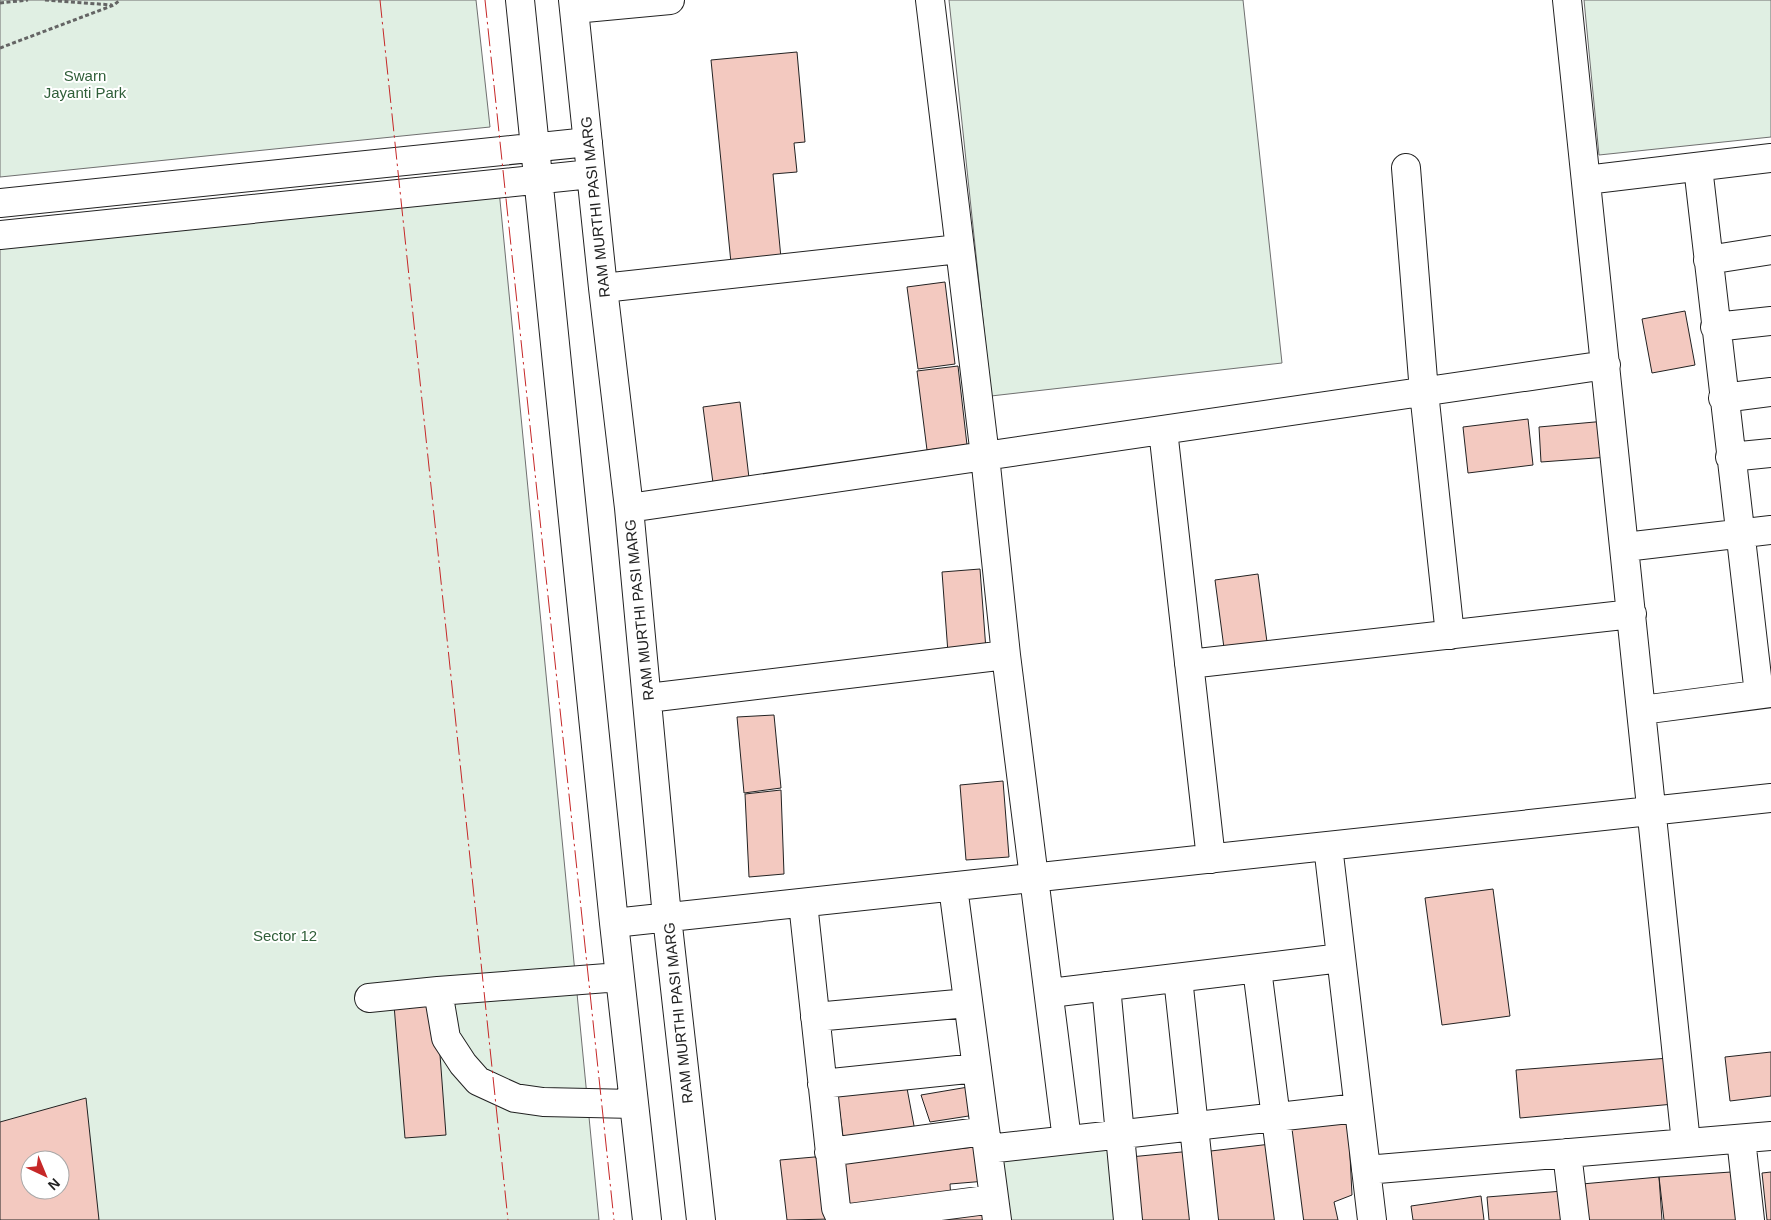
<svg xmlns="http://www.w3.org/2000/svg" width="1771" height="1220" font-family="Helvetica,sans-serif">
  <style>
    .green { fill: #e0efe3; stroke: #6f6f6f; fill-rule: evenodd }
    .building { fill: #f3c9c0; stroke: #222; fill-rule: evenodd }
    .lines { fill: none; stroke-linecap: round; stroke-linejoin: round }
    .minor-casing { stroke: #222; stroke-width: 30 }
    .path { stroke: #646464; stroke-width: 3; stroke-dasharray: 4 2.5; stroke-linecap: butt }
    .minor { stroke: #fff; stroke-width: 28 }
    .power { stroke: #c62828; stroke-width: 1; stroke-dasharray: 18 4 2.5 4; stroke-linecap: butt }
    .labels { text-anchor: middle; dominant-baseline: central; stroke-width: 4; stroke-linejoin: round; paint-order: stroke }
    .park-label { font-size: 15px; fill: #2f5e38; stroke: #fff }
    .street-label { font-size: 15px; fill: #222; stroke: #fff }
  </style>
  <rect width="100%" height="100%" fill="#fff"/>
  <path class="green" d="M0,0H476L490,127L0,177Z
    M949,0H1243L1282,363L991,396Z
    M1584,0H1771V137L1599,155Z
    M499,190L599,1220H0V244ZM30,1160H60V1190H30Z
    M1113,1142L1122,1220H1001L993,1157Z"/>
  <path class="building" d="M797,52L805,142L794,143L797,172L773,174L781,258L731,263L711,60Z
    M945,282L955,364L918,369L907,287Z
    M1685,311L1695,365L1652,373L1642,319Z
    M958,366L967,445L927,450L917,371Z
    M740,402L749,478L713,483L703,407Z
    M1528,419L1533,465L1468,473L1463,427Z
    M1606,421L1609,457L1541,462L1539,427Z
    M980,569L986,650L948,653L942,572Z
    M1258,574L1267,642L1224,648L1215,580Z
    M774,715L781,788L744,793L737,717Z
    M1003,781L1009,857L966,860L960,785Z
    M781,790L784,874L749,877L745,794Z
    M1493,889L1510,1016L1442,1025L1425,898Z
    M436,1001L446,1135L405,1138L394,1005Z
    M1771,1052V1096L1730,1101L1725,1057Z
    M1669,1058L1674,1104L1520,1118L1516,1070Z
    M906,1083L915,1131L844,1144L837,1092Z
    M974,1086L975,1115L930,1122L921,1095Z
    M86,1098L99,1220H0V1122ZM30,1160H60V1190H30Z
    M1348,1116L1352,1195L1334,1202L1338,1220H1294L1281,1127Z
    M1271,1144L1284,1220H1208L1202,1152Z
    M983,1146L986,1181L950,1184L951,1201L846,1213L843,1162Z
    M1192,1151L1200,1220H1136L1130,1157Z
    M826,1156L831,1219L787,1220L780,1160Z
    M1731,1172L1736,1220H1664L1659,1177Z
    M1771,1172V1220H1767L1762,1173Z
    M1659,1177L1662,1220H1586L1582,1184Z
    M1563,1191L1566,1220H1489L1487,1197Z
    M1481,1196L1484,1220H1413L1411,1206Z
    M989,1211L991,1220H930Z"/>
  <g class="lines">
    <g class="minor-casing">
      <path id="minor" d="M520,0L614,923L647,1220
        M573,0L603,288L629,508L667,917L701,1220
        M930,0L985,456L1006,655L1067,1140
        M1567,0L1686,1143
        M574,9L670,0
        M1698,167L1759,694
        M1406,168L1424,392L1450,635
        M1586,180L1771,158
        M0,203L588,142
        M0,235L591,174
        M1708,260L1771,250
        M603,288L959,249
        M1715,327L1771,321
        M1723,398L1771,392
        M1163,430L1211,859
        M1730,457L1771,453
        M629,508L1606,365
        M1625,547L1771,530
        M1189,664L1632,614
        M648,698L1006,655
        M1642,710L1771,693
        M1328,846L1372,1220
        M953,887L997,1220
        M803,903L836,1208L841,1219L994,1199
        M614,923L1771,798
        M1257,969L1289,1220
        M620,977L438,991L446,1038L463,1064L478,1081L515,1098L543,1102L634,1104
        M1178,978L1204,1220
        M1106,986L1128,1220
        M1050,993L1341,958
        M369,998L438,991
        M815,1017L968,1003
        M822,1084L977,1068
        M1741,1139L1750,1220
        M988,1149L1358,1108
        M829,1152L985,1131
        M1567,1153L1575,1220
        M1366,1170L1771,1136"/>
    </g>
    <path class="path" d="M45,0L112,5
      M0,3L28,0
      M0,48L114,5L120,0"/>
    <use href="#minor" class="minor"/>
    <path class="power" d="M380,0L508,1220
      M485,0L614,1220"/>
  </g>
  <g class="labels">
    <g class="park-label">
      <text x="85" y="75">Swarn<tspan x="85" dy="17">Jayanti Park</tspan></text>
      <text x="285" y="935">Sector 12</text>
    </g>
    <g class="street-label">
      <text transform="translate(595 207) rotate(-96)">RAM MURTHI PASI MARG</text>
      <text transform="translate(639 610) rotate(-96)">RAM MURTHI PASI MARG</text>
      <text transform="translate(678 1013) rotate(-96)">RAM MURTHI PASI MARG</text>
    </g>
  </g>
  <g transform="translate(45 1175) rotate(136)"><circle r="24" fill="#ffffff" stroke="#a7a7a7"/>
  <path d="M0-4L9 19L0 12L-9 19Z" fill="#c62828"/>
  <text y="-8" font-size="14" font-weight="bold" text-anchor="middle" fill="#222222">N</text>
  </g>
</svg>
